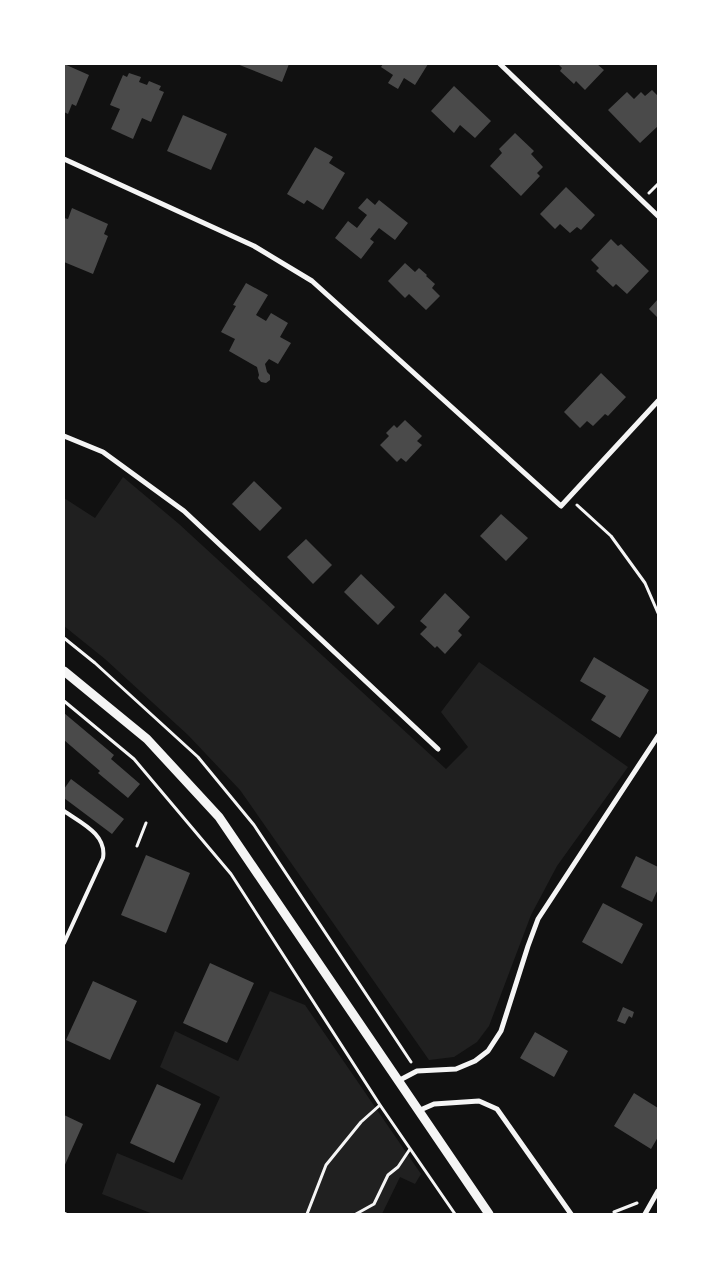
<svg xmlns="http://www.w3.org/2000/svg" width="722" height="1278" font-family="'Noto Sans',sans-serif">
  <style>
    .green { fill: #202020 }
    .building { fill: #4a4a4a }
    .lines { fill: none; stroke-linecap: round; stroke-linejoin: round }
    .path { stroke: #f5f5f5; stroke-width: 3 }
    .service { stroke: #f5f5f5; stroke-width: 4 }
    .minor { stroke: #f5f5f5; stroke-width: 5 }
    .tertiary { stroke: #f5f5f5; stroke-width: 9 }
  </style>
  <rect width="100%" height="100%" fill="#111"/>
  <path class="green" d="M123,477L179,524L446,769L468,747L441,712L479,662L628,767L557,866L531,915L489,1026L477,1042L454,1057L429,1060L240,790L188,735L105,659L64,626V498L95,518Z
    M270,991L305,1005L421,1174L415,1184L400,1177L382,1214H153L102,1194L117,1153L182,1180L220,1097L160,1067L175,1031L238,1061Z"/>
  <path class="building" d="M64,64L89,75L76,106L72,104L68,114L64,112Z
    M237,64H289L282,82Z
    M383,64H428L415,85L404,78L398,89L388,83L393,75L381,67Z
    M558,64H597L604,70L585,90L576,81L574,84L560,71L562,68Z
    M129,73L141,77L139,82L147,85L149,81L161,86L159,90L164,92L151,122L142,118L133,139L111,129L120,109L110,105L123,75L127,77Z
    M454,86L491,121L475,138L460,125L454,133L431,111Z
    M652,90L658,96V126L640,143L608,110L627,92L634,99L641,92L645,96Z
    M183,115L227,134L211,170L167,151Z
    M515,133L534,151L531,154L543,167L537,173L540,176L521,196L490,166L502,153L499,149Z
    M315,147L333,157L329,163L345,173L323,210L307,200L304,204L287,194Z
    M566,187L595,215L581,230L577,227L570,233L560,224L555,229L540,214Z
    M367,198L375,205L379,200L408,223L395,240L379,228L370,239L374,242L361,259L335,238L348,221L357,228L367,215L358,208Z
    M72,208L108,224L104,234L108,236L93,274L64,262V218L68,219Z
    M611,239L618,246L621,244L649,271L627,294L616,284L613,287L596,271L599,268L591,260Z
    M405,263L415,272L419,268L427,275L426,276L435,284L432,288L440,296L426,310L409,294L405,298L388,281Z
    M246,283L268,295L256,315L266,321L271,313L288,323L280,337L291,343L278,364L269,359L265,364L267,372L270,375V380L266,383L261,382L258,378L259,375L257,367L229,351L235,339L221,332L236,306L233,305Z
    M658,299V318L649,309Z
    M601,373L626,397L608,416L605,414L593,426L587,421L580,428L564,412Z
    M405,420L422,436L417,441L422,445L406,462L401,458L397,462L380,445L389,436L386,433L394,425L397,428Z
    M254,481L282,508L260,531L232,504Z
    M501,514L528,538L506,561L480,536Z
    M306,539L332,565L313,584L287,557Z
    M361,574L395,607L378,625L344,592Z
    M445,593L470,617L458,631L462,635L445,654L437,646L435,648L420,634L427,627L420,621Z
    M594,657L649,690L620,738L591,720L606,696L580,681Z
    M64,713L114,755L111,759L140,784L128,798L98,773L100,771L64,740Z
    M71,779L124,819L112,834L64,798V789Z
    M146,855L190,873L166,933L121,915Z
    M636,856L658,867V889L652,902L621,887Z
    M603,903L643,924L622,964L582,942Z
    M210,963L254,983L227,1043L183,1023Z
    M93,981L137,1001L110,1060L66,1040Z
    M623,1007L634,1012L632,1018L629,1016L625,1024L617,1021Z
    M535,1032L568,1051L554,1077L520,1058Z
    M157,1084L201,1104L174,1163L130,1143Z
    M634,1093L658,1108V1137L651,1149L614,1126Z
    M64,1115L83,1124L64,1167Z"/>
  <g class="lines">
    <path class="path" d="M649,193L658,184
      M577,505L611,536L645,583L658,613
      M64,638L95,663L198,757L254,825L411,1062
      M64,701L134,759L231,874L380,1105L455,1214
      M137,846L146,823
      M614,1212L637,1203
      M307,1214L326,1165L361,1122L380,1105
      M356,1214L374,1204L388,1175L398,1167L410,1149"/>
    <path class="service" d="M64,811C81,823 107,834 103,858L64,943
      M64,1214H65"/>
    <path class="minor" d="M500,64L658,216
      M64,159L254,246L312,281L561,506L658,401
      M64,436L103,452L184,511L438,749
      M398,1081L417,1071L456,1069L475,1061L488,1051L501,1031L528,946L538,919L658,736
      M418,1111L434,1104L479,1101L497,1109L571,1214
      M645,1214L658,1191"/>
    <path class="tertiary" d="M64,671L147,739L219,817L489,1214"/>
  </g>
  <rect width="722" height="1278" fill="none" stroke="#ffffff" stroke-width="130"/>
</svg>
